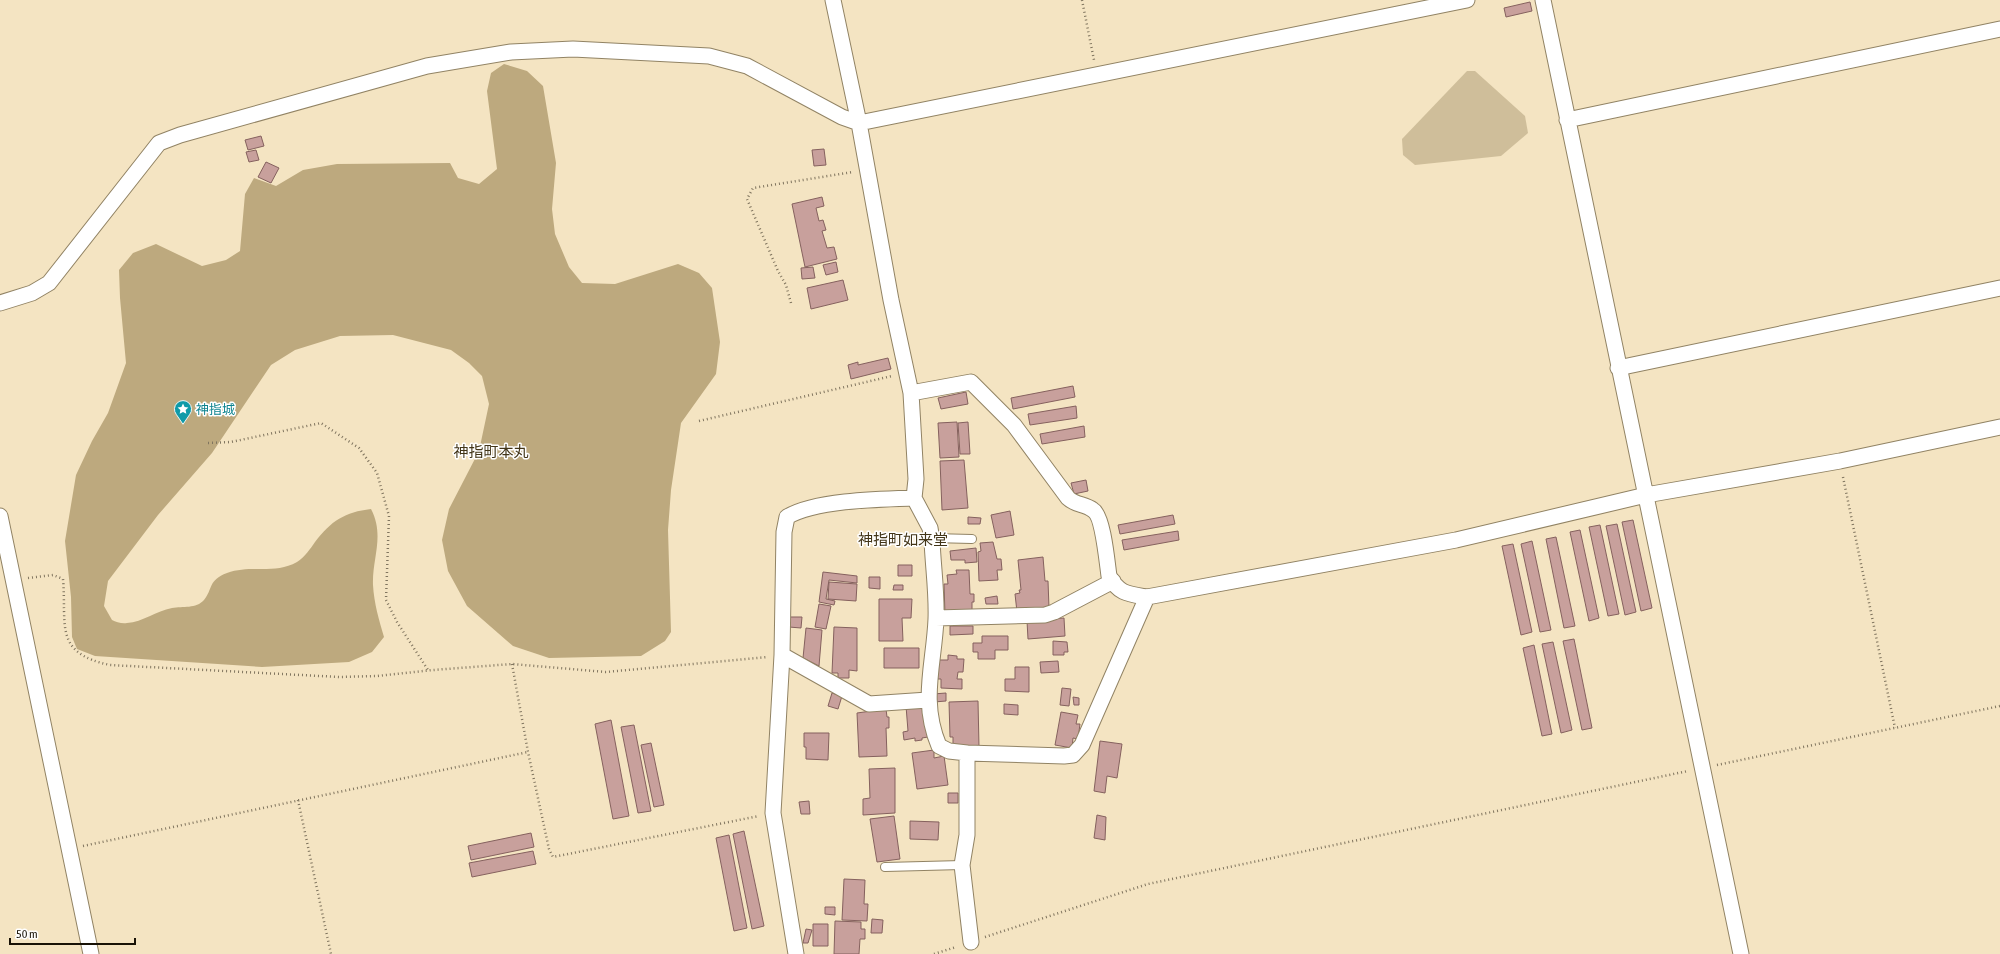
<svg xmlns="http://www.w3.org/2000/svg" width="2000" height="954" font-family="'Asap Condensed','Noto Sans JP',sans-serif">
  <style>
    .green { fill: #cfbe9a }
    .forest { fill: #bda97e }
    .building { fill: #c8a09c; stroke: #85615e }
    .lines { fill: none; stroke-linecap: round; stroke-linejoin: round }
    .lane-casing { stroke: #918364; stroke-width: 10 }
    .street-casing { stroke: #918364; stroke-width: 17 }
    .path { stroke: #80755f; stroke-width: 2.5; stroke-dasharray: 1 3; stroke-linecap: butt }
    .lane { stroke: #fff; stroke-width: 8 }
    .street { stroke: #fff; stroke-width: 15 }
    .labels { text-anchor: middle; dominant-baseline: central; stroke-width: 3; stroke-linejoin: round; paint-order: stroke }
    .culture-label { font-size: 13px; fill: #0d838f; stroke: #fff; text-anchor: start }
    .quarter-label { font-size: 15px; fill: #423518; stroke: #fff }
  </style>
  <rect width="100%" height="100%" fill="#f4e4c2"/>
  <path class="green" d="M1467,71H1475L1525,116L1528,133L1501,156L1415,165L1403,155L1402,139Z"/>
  <path class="forest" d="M504,64L527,71L543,86L556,163L552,209L555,234L569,267L582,283L615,284L678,264L699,273L712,288L720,342L716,374L681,423L671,490L668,530L671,632L665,641L641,656L549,658L513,646L467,606L448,571L442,540L449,509L479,451L489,404L482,376L469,363L451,350L393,335L340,336L295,350L271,365L212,453L158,515L108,581L104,606L112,620C116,622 122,624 127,623C143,622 156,611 172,608C183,606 196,609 204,600C213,589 208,580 227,573C251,564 274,575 297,562C305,557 310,549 315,542C331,521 345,512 371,509C385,536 372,558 373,585C374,603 379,620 384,637L372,652L349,662L262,667L95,656L77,649L72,637L71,597L65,541L76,475L92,441L108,413L126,363L120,298L119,270L133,253L156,244L202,266L226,260L240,251L245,194L254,178L276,186L303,170L337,164L450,163L458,178L479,184L497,169L487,91L491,73Z"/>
  <path class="building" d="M1530,2L1532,11L1506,17L1504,8Z
    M261,136L264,146L248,150L245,140Z
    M824,149L826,165L814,166L812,150Z
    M256,150L259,160L249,162L246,152Z
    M266,162L279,168L271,183L258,177Z
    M822,197L824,206L816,208L819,221L823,220L826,230L822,231L827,248L834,247L837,259L805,267L792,204Z
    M836,262L838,272L826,275L823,265Z
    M813,267L815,278L802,279L801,268Z
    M843,280L848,300L811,309L807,288Z
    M888,358L891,369L851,379L848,365L858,362V365Z
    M1073,386L1075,397L1013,409L1011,398Z
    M966,392L968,404L941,409L938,398Z
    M1076,406L1077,418L1030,425L1028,414Z
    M957,422L959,457L940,458L938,423Z
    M968,422L970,454H960L958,423Z
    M1084,426L1085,437L1042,444L1040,434Z
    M964,460L968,508L942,510L940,461Z
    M1086,480L1088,491L1074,494L1071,483Z
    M1010,511L1014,535L996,538L991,515Z
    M1173,515L1175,524L1120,534L1118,525Z
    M968,517L981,518L980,524H968Z
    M1633,520L1652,608L1641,611L1622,522Z
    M1617,524L1636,612L1625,615L1606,526Z
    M1600,525L1619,614L1608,616L1589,527Z
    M1580,530L1599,618L1589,621L1570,532Z
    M1178,531L1179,540L1124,550L1122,540Z
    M1556,537L1575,626L1564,628L1546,539Z
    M1532,541L1551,630L1540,632L1521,544Z
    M993,542L997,559H1001L1002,570H997L998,580L979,581L978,552L981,551L980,543Z
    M1513,544L1532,632L1521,635L1502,546Z
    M976,548L977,562L965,563V560H951L950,551Z
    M1043,557L1045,581H1048L1049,608L1017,612L1015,594L1020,593L1019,590H1021L1018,560Z
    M898,565H912V576H898Z
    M956,570H969L970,594H974V602H972V614L945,615L944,584H948L947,575L957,574Z
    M823,572L857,576V583L829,580L826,599L835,601L834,605L819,602Z
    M869,577H880V589L869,588Z
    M829,582L857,584L856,601L828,599Z
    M894,585H903V590H893Z
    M997,596L998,604H986L985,598Z
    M879,599H912L911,618H902L903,641H879Z
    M819,604L831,606L826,629L815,627Z
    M790,617H802L801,628L789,627Z
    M1064,618L1065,636L1028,639L1027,621Z
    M950,626H973V634L950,635Z
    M834,627L857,628V671L849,670V678H838V673H832Z
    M806,628L822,630L819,666L803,658Z
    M982,636H1008V650H995V659H978V652H973V643H982Z
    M1574,639L1592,728L1582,730L1563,641Z
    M1053,641L1067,642L1068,652H1064V655H1053Z
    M1553,642L1572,730L1561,733L1542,644Z
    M1534,645L1552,734L1542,736L1523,648Z
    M884,648H919V668H884Z
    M948,655L957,656V659H964L963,672H958L957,679H962V689L941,688V679H937L938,660H948Z
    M1058,661L1059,672L1041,673L1040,662Z
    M1015,667H1029V692L1005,691V679H1015Z
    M1062,688L1071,689L1069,706L1060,705Z
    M832,693L842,696L838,709L828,706Z
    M946,693V701L934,702L933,694Z
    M1073,697L1079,698V705H1074Z
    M978,701L979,747H953V737H950L949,702Z
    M922,704L928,737L922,738V740L915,741V738L904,740L903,732L908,731L906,706Z
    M1004,704L1018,705V715L1004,714Z
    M886,709L887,717H889V728H886L887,756L859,757L857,713Z
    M1061,712L1078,715L1076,724H1080L1078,739L1073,738L1072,748L1055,745Z
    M611,720L629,816L613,819L595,724Z
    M634,725L651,811L638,813L621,727Z
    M804,733H829L828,760L806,759V747H804Z
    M1100,741L1122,744L1117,778L1107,776L1105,793L1094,791Z
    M651,743L664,805L654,807L641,745Z
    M934,750V758L944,756L948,785L917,789L912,753Z
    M895,768V813L863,815V799L870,798L869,769Z
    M948,793H958V803H948Z
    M809,801L810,814H801L799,802Z
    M1097,815L1106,817L1105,840L1094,838Z
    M894,816L900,859L877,862L870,819Z
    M910,821L939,822L938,840L910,839Z
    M744,831L764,926L752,929L733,834Z
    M531,833L534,847L471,860L468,846Z
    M729,835L747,928L734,931L716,838Z
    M533,851L536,864L472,877L469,863Z
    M844,879L865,880L864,904H868L867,921L842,920Z
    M825,907H835V915L825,914Z
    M872,919L883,920L882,933H871Z
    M835,921L861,922V929H865V939H860L859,954H834Z
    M813,924H828V946H813Z
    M806,929L812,930L808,943H803Z"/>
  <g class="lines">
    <g class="lane-casing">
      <path id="lane" d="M932,538L972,539
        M885,867L962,865"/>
    </g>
    <g class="street-casing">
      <path id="street" d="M1543,0L1741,954
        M1567,120L2000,29
        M0,303L32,293L49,283L159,143L180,135L427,66L511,52L573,49L709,56L747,66L842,117L859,123L1467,0
        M1618,368L2000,288
        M911,393L971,382L1014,425L1068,498C1075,505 1085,504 1093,510C1103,516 1107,562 1109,576C1119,594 1128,594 1147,597L1456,540L1646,495L1840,461L2000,427
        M914,498L930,528L932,540C933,566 937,593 936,619C934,665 920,701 939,746L949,751L967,753V835L962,865L971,942
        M0,516L91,954
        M936,618L1045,615L1054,612L1113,581
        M782,655L869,704L928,700
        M967,753L1064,756L1073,755L1082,745L1147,597
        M796,954L773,813L782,655L784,532L787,517C815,500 881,499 914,498L916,479L911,393L891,300L859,123L833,0"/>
    </g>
    <path class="path" d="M1082,0L1094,60
      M791,303L786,285L778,271L747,199L753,188L853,172
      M699,421L892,376
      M208,443L231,442L321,423L359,448L377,473L389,516L386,600L397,622L428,670
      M1843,477L1895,728
      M28,578L53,575L63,579C67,625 53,653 110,665L339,677L377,676L433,670L512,664L606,672L768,657
      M512,664L528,752L549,849L553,857L759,816
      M1717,765L2000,706
      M298,800L331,954
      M83,846L528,752
      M985,937L1148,884L1688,771
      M934,954L956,947"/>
    <use href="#lane" class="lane"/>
    <use href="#street" class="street"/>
  </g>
  <defs>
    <g id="sight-pin" transform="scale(0.9)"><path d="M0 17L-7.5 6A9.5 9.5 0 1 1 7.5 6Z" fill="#0f9aa8" stroke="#fff"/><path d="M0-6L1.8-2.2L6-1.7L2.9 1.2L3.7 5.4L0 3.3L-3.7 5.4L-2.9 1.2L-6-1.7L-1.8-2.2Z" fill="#fff"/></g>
  </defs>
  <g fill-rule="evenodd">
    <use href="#sight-pin" x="183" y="409"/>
  </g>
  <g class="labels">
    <g class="culture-label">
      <text x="196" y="409">神指城</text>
    </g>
    <g class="quarter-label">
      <text x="491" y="451">神指町本丸</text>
      <text x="903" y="539">神指町如来堂</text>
    </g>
  </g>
  <path d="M10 938v6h125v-6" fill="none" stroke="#181206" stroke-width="2"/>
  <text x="16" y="938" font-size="12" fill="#181206" stroke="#ffffff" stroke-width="3" paint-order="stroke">50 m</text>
</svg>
